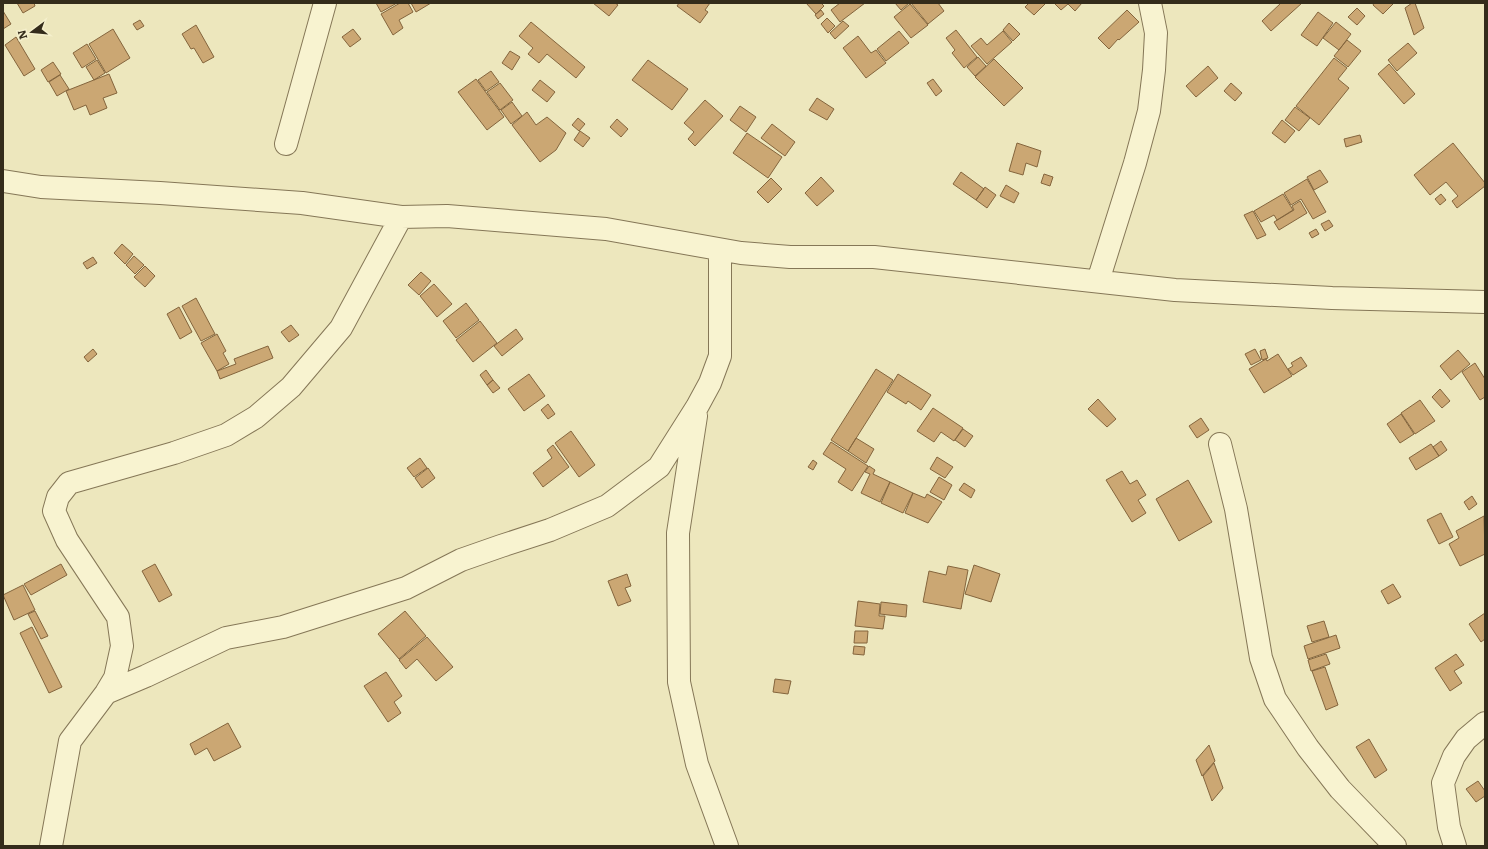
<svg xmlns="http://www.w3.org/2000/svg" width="1488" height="849" font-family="Literata,serif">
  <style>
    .building { fill: #cba773; stroke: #84653d }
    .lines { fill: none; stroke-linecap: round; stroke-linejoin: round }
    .street-casing { stroke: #857757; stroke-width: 24 }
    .street { stroke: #f8f3d0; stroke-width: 22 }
  </style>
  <rect width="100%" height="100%" fill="#ede7bd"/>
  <path class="building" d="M17,3H34L35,6L23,13Z
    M376,3H397L381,12Z
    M400,3H408L413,12L399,20L403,28L393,35L381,14Z
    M411,3H431L416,12Z
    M593,3H615L618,5L609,16Z
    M679,3H710L705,10L708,12L700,23L677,6Z
    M806,3H821L824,6L816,14Z
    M840,3H865L840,22L831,10Z
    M895,3H909L901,10Z
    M911,3H938L944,11L928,24Z
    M1029,3H1046L1034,15L1025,7Z
    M1054,3H1082L1075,11L1068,4L1061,10Z
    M1281,3H1302L1271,31L1262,21Z
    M1374,3H1394L1383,14L1373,5Z
    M1412,3H1415L1424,28L1414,35L1405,8Z
    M910,4L928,25L911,38L894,17Z
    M1357,8L1365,16L1357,25L1348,17Z
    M821,10L824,14L818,19L815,15Z
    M1127,10L1139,22L1119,40L1118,39L1109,49L1098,38Z
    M3,11L11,24L3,29Z
    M1318,12L1333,23L1317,46L1301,35Z
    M827,18L835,26L828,33L821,24Z
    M140,20L144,26L137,30L133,24Z
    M843,21L849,26L835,39L830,33Z
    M531,22L585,67L576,78L547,54L539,63L528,54L533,48L519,36Z
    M1336,22L1351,34L1339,50L1323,38Z
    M1009,23L1020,34L1013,41L1003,30Z
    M196,25L214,57L203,63L194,48L191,49L182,34Z
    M113,29L130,58L106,73L89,44Z
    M353,29L361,39L350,47L342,37Z
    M956,30L977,57L964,68L952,53L955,50L946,38Z
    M899,31L909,43L886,61L877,49Z
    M1003,31L1012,42L987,64L971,46L981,38L987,45Z
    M858,36L871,53L876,50L886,63L866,78L843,48Z
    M16,37L35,69L24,76L5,45Z
    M1347,40L1361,51L1348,67L1334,56Z
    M1408,43L1417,53L1397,71L1388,60Z
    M87,44L96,59L82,68L73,53Z
    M510,51L520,57L512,70L502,63Z
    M978,57L986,66L975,76L967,67Z
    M1334,58L1347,68L1338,79L1349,88L1319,125L1296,106Z
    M994,59L1023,88L1004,106L975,77Z
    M97,60L105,73L94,80L86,67Z
    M648,60L688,89L672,110L632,80Z
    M53,62L61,74L48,82L41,70Z
    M1389,64L1415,94L1404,104L1378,74Z
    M1208,66L1218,78L1196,97L1186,86Z
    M491,71L499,82L486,91L478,80Z
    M109,74L117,93L103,98L107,108L90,115L86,105L74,110L66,91Z
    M60,75L69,89L57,96L49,82Z
    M476,79L504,117L487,130L458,92Z
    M933,79L942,91L936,96L927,83Z
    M540,80L555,92L547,102L532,90Z
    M500,83L513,100L500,110L487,92Z
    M1231,83L1242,93L1235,101L1224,91Z
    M817,98L834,109L827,120L809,110Z
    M705,100L723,116L695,146L688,139L694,132L684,123Z
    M512,102L522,116L511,124L501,110Z
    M740,106L756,117L746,132L730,120Z
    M1295,107L1310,118L1299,131L1285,120Z
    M527,112L536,125L547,117L566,133L556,150L540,162L512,125Z
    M578,118L585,124L579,131L572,125Z
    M617,119L628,129L621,137L610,127Z
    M1282,120L1295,131L1285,143L1272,133Z
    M772,124L795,142L785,156L761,138Z
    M580,131L590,138L583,147L574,140Z
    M747,133L782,157L768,178L733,153Z
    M1360,135L1362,142L1346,147L1344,139Z
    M1017,143L1041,151L1037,167L1026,163L1023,175L1009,171Z
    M1453,143L1485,183V186L1457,208L1452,201L1458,196L1446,182L1430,195L1414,175Z
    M1320,170L1328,182L1314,190L1307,177Z
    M961,172L984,189L976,200L953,184Z
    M1044,174L1053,177L1050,186L1041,183Z
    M821,177L834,191L817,206L805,193Z
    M771,178L782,189L768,203L757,192Z
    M1307,179L1326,212L1313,219L1301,199L1291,205L1284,193Z
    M1006,185L1019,193L1014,203L1000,196Z
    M985,187L996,195L987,208L976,200Z
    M1283,194L1293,210L1277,220L1274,215L1261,222L1254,211Z
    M1441,194L1446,200L1440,205L1435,199Z
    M1300,201L1307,213L1279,230L1274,222L1294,210L1292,206Z
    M1253,211L1266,235L1257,239L1244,215Z
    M1329,220L1333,226L1325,231L1321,224Z
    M1316,229L1319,234L1312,238L1309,233Z
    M122,244L133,254L125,264L114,253Z
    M134,256L144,265L135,274L126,265Z
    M93,257L97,263L87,269L83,263Z
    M145,266L155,276L145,287L134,277Z
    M421,272L431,281L419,295L408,285Z
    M434,284L452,304L437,317L420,296Z
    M196,298L215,334L201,341L182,306Z
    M466,303L479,320L456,338L443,321Z
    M179,307L192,332L180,339L167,314Z
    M480,321L497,343L473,362L456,340Z
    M291,325L299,335L289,342L281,332Z
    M516,329L523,339L502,356L494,346Z
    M217,334L226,351L223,353L229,364L217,371L201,343Z
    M268,346L273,358L220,379L217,371L236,364L234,359Z
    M93,349L97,354L88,362L84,357Z
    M1255,349L1261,360L1251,365L1245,354Z
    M1265,349L1268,358L1262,360L1260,351Z
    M1458,350L1470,364L1451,380L1440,366Z
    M1278,354L1292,376L1264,393L1249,369L1266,359L1267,361Z
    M1301,357L1307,366L1293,375L1288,369L1293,366L1291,363Z
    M1475,363L1485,379V397L1480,400L1462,372Z
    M876,369L893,380L848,451L831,440Z
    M486,370L493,380L487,385L480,375Z
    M529,374L545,396L524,411L508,389Z
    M898,374L931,395L921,410L908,401L906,404L887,392Z
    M493,380L500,388L493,393L487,385Z
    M1440,389L1450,401L1442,408L1432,397Z
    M1098,399L1116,419L1107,427L1088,409Z
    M1420,400L1435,421L1415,434L1401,413Z
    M548,404L555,414L548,419L541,410Z
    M933,408L963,428L954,441L941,432L934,442L917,431Z
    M1401,414L1414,434L1400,443L1387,424Z
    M1201,418L1209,430L1197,438L1189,426Z
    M963,429L973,436L965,447L955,440Z
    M571,431L595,465L579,477L555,443Z
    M856,438L874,449L866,463L848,451Z
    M1441,441L1447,450L1439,456L1433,447Z
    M831,442L868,466L852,491L838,482L846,469L823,454Z
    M1431,444L1439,456L1416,470L1409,458Z
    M553,445L569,467L543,487L533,473L552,458L547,450Z
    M937,457L953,467L945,478L930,469Z
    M420,458L427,468L414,477L407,468Z
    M813,460L817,463L813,470L808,467Z
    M869,466L875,470L873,474L890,482L880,502L861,493L870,474L865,472Z
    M428,468L435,478L422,488L415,478Z
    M1122,471L1130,484L1137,480L1146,495L1138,500L1146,513L1132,522L1106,480Z
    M939,477L952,485L944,500L930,492Z
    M1188,480L1212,522L1179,541L1156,499Z
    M890,482L913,493L903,513L881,503Z
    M964,483L975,490L971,498L959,490Z
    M913,493L925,498L927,494L942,502L928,523L905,513Z
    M1472,496L1477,504L1469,510L1464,502Z
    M1441,513L1453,537L1439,544L1427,520Z
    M1484,516L1485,554L1460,566L1449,544L1459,538L1456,531Z
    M61,564L67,575L31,595L24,584Z
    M155,564L172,595L159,602L142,571Z
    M974,565L1000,574L991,602L965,594Z
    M948,566L968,570L961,609L923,602L929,571L946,575Z
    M627,574L631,586L625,588L631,601L618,606L608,581Z
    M1393,584L1401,597L1388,604L1381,591Z
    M23,585L35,610L14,620L3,595Z
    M858,601L880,604L879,616H885L883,629L855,626Z
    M881,602L907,605L906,617L880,614Z
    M35,611L48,636L41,639L28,614Z
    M405,611L426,636L399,659L378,634Z
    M1485,613V639L1481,642L1469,624Z
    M1324,621L1329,637L1312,642L1307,626Z
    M32,627L62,687L49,693L20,633Z
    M855,631H868L867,643H854Z
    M1336,635L1340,648L1308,659L1304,646Z
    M427,637L453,667L436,681L417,659L406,669L399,660Z
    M854,646L865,647L864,655L853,654Z
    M1326,654L1330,664L1311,671L1308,660Z
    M1456,654L1464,665L1454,671L1462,683L1450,691L1435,668Z
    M1325,667L1338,705L1326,710L1312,671Z
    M386,672L402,696L394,702L401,713L388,722L364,686Z
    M775,679L791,681L788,694L773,692Z
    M228,723L241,747L214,761L207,748L195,755L190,744Z
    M1369,739L1387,770L1375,778L1356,747Z
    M1209,745L1215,761L1202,776L1196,760Z
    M1214,763L1223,788L1212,801L1203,776Z
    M1478,781L1485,791V796L1476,802L1466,789Z"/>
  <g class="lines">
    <g class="street-casing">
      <path id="street" d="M286,144L325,3
        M3,181L41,187L160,193L302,203L401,217L447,216L606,229L741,253L790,257H874L1175,290L1332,298L1485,302
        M1098,281L1135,163L1149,111L1154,70L1156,33L1150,3
        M696,416L678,533L679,682L697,764L727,846
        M1220,444L1236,509L1261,658L1275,699L1308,748L1340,789L1395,846
        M106,693L146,676L226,638L283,627L406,588L461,560L501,546L550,530L607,506L659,467L697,407L710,383L720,356V250
        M51,846L70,741L106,693L115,678L122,646L118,617L67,540L54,511L58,497L69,483L174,453L226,435L256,417L291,387L341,328L401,217
        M1455,846L1449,827L1443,783L1454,756L1466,739L1485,723"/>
    </g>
    <use href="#street" class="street"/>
  </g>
  <rect width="1488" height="849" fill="none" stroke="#342c1b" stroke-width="8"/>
  <g transform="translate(32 32) rotate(254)" stroke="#f5f0cd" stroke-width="3" paint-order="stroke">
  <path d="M0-3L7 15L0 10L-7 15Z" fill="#342c1b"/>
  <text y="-6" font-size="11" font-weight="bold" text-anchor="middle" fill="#342c1b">N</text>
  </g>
</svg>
